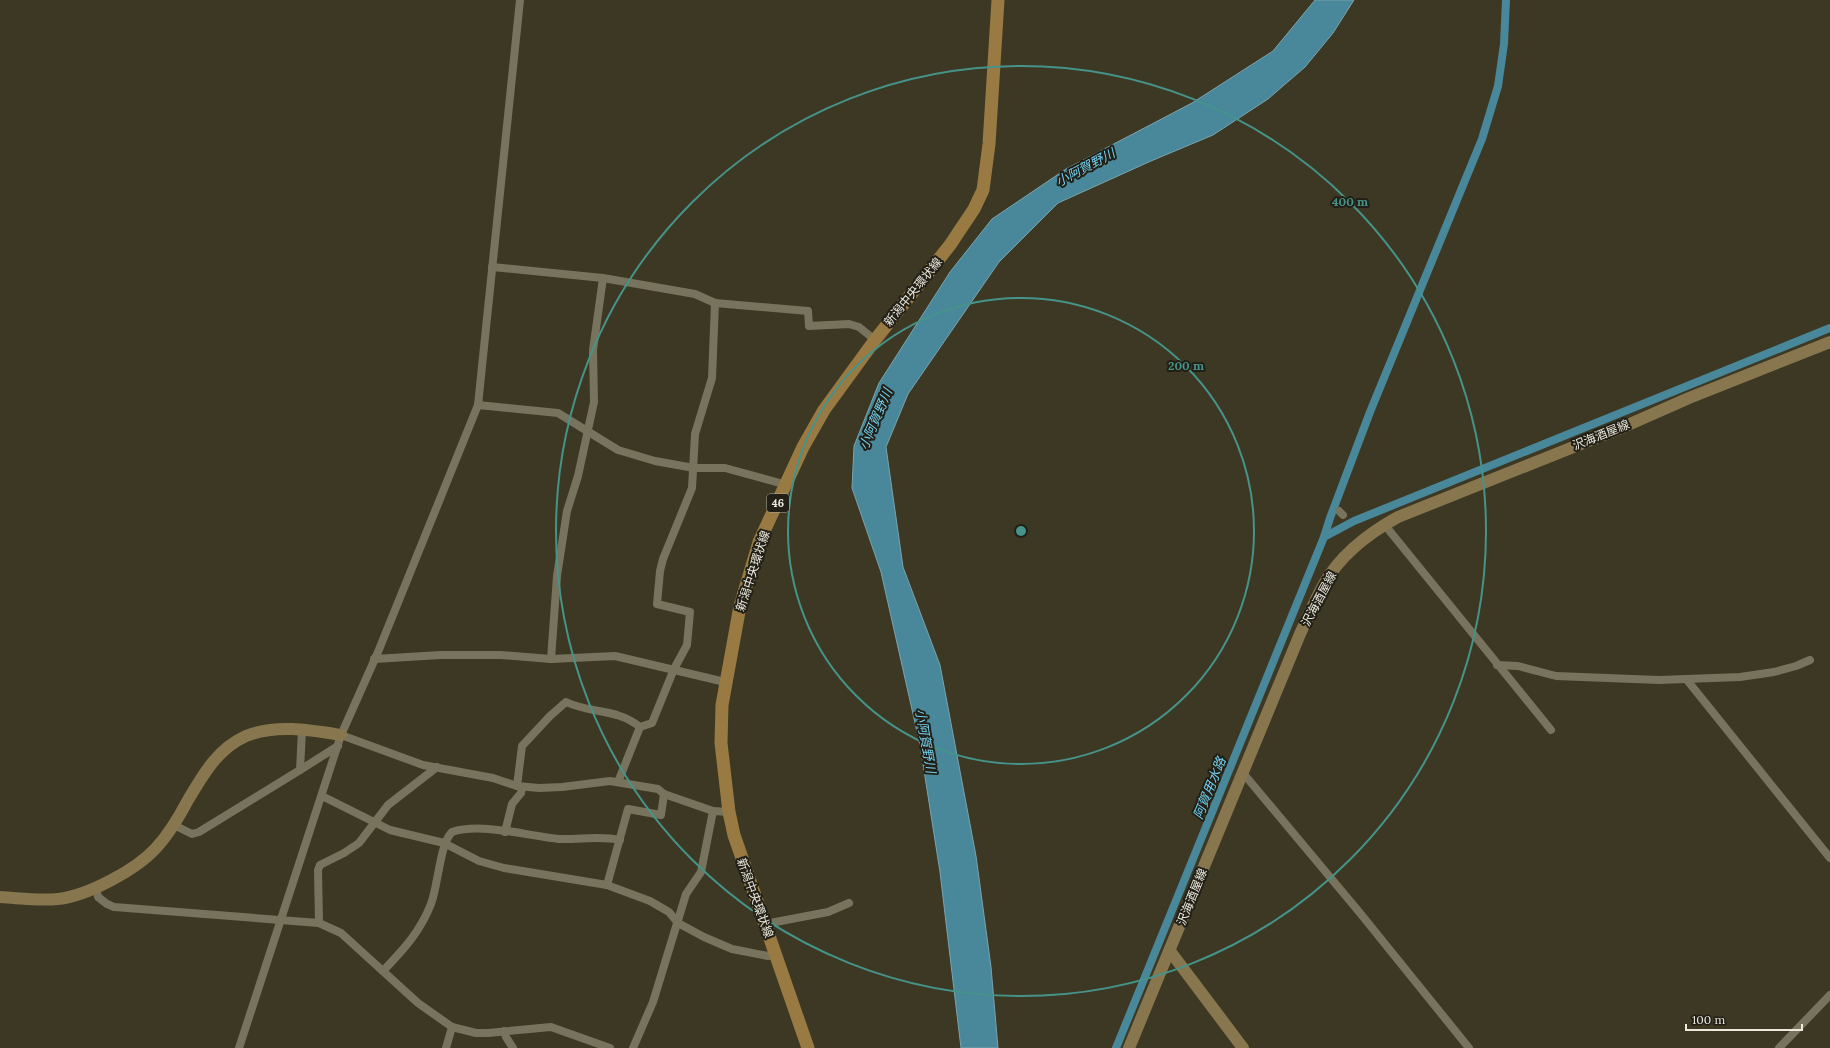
<svg xmlns="http://www.w3.org/2000/svg" width="1830" height="1048" font-family="Lora,'Noto Sans JP',serif">
	<rect width="100%" height="100%" fill="#3c3823"/>
	<polygon fill="#49879b" stroke="#7aa4af" points="1315,0 1354,0 1333,33 1305,67 1268,99 1213,135 1151,161 1058,203 999,262 908,394 886,447 903,567 940,665 976,856 991,967 998,1048 961,1048 940,872 920,745 881,572 852,488 854,446 879,383 950,272 992,219 1066,169 1192,103 1273,51"/>
	<g fill="none" stroke-linecap="round" stroke-linejoin="round">
		<g stroke="#49879b" stroke-width="8">
			<polyline points="1324,537 1354,521 1830,328"/>
			<polyline points="1116,1048 1324,537 1330,518 1370,412 1482,139 1498,86 1504,44 1506,0"/>
		</g>
		<g stroke="#77735c" stroke-width="8">
			<polyline points="492,267 603,278 695,294 715,303 808,311 809,326 849,324 859,327 875,340"/>
			<polyline points="478,405 558,413 618,450 655,461 694,468 725,468 787,485"/>
			<polyline points="1339,511 1343,515"/>
			<polyline points="1384,524 1551,730"/>
			<polyline points="374,659 441,655 501,655 551,659 615,656 725,682"/>
			<polyline points="551,659 557,576 567,511 578,476 594,402 593,350 603,278"/>
			<polyline points="1497,665 1518,666 1556,676 1659,680 1740,677 1774,672 1796,666 1810,660"/>
			<polyline points="1687,680 1830,858"/>
			<polyline points="640,727 652,723 674,669 687,645 690,612 657,604 660,571 663,559 692,488 695,434 712,378 715,303"/>
			<polyline points="341,735 423,765 493,778 517,786 539,788 562,787 610,781 658,789 664,794 713,811 729,812"/>
			<polyline points="300,770 338,746"/>
			<polyline points="1243,773 1360,913 1469,1048"/>
			<polyline points="618,782 640,727"/>
			<path d="M517 786 522 746 550 716 566 702C591 714 617 708 640 727"/>
			<polyline points="664,794 661,815 628,809 607,885 650,901 669,912 678,923 704,937 732,949 768,956 775,955"/>
			<polyline points="322,796 390,830 444,843 479,861 504,868 607,885"/>
			<polyline points="174,825 192,834 199,832 300,770 302,730"/>
			<polyline points="505,832 512,804 521,793 522,787"/>
			<polyline points="96,887 98,897 107,904 114,907 319,923 341,933 418,1003 452,1027 476,1033 488,1033 551,1027 610,1048"/>
			<polyline points="319,923 318,870 320,865 344,853 359,843 388,805 437,767"/>
			<polyline points="765,924 828,912 849,903"/>
			<path d="M383 971C404 949 420 932 431 904 438 886 440 843 452 832 481 822 528 836 559 839 580 840 599 835 620 840"/>
			<polyline points="504,1031 506,1037 513,1048"/>
			<polyline points="239,1048 341,735 378,652 478,405 520,0"/>
			<polyline points="446,1048 452,1027"/>
			<polyline points="633,1048 653,1002 686,894 701,872 713,811"/>
			<polyline points="1779,1048 1830,995"/>
		</g>
		<g stroke="#88764f" stroke-width="12">
			<path d="M0 897C19 898 38 901 58 899 87 896 136 870 156 848 169 834 179 817 188 800 203 775 217 749 246 736 276 724 310 730 341 735"/>
			<polyline points="1170,951 1243,1048"/>
			<path d="M1129 1048 1300 634C1308 617 1315 600 1324 584 1341 554 1369 533 1398 517L1621 428 1689 398 1830 342"/>
		</g>
		<polyline stroke="#997a42" stroke-width="13" points="808,1048 734,835 729,812 721,743 722,705 740,606 759,542 803,447 824,410 875,340 950,245 974,209 983,190 989,144 998,0"/>
	</g>
	<g fill="none" stroke="#46938a" stroke-width="2">
		<circle cx="1021" cy="531" r="233"/>
		<circle cx="1021" cy="531" r="465"/>
	</g>
	<g text-anchor="middle" stroke-width="4" stroke-linejoin="round" paint-order="stroke">
		<rect fill="#211f16" stroke="#afaca1" stroke-width="1" x="767" y="494" width="22" height="18" rx="3"/>
		<g font-size="11" font-weight="bold" fill="#ece9dd">
			<text x="778" y="507">46</text>
		</g>
		<g font-size="12" fill="#ece9dd" stroke="#211f16">
			<text transform="translate(913 292) rotate(-51)" y="4">新潟中央環状線</text>
			<text transform="translate(1601 435) rotate(-22)" y="4">沢海酒屋線</text>
			<text transform="translate(753 571) rotate(-72)" y="4">新潟中央環状線</text>
			<text transform="translate(1319 599) rotate(-62)" y="4">沢海酒屋線</text>
			<text transform="translate(1192 897) rotate(-68)" y="4">沢海酒屋線</text>
			<text transform="translate(755 898) rotate(70)" y="4">新潟中央環状線</text>
		</g>
		<g font-size="13" font-style="italic" fill="#73d2f2" stroke="#211f16">
			<text transform="translate(1085 167) rotate(-28)" y="5">小阿賀野川</text>
			<text transform="translate(875 419) rotate(-67)" y="5">小阿賀野川</text>
			<text transform="translate(926 741) rotate(80)" y="5">小阿賀野川</text>
			<text transform="translate(1209 788) rotate(-68)" y="5">阿賀用水路</text>
		</g>
	</g>
	<circle cx="1021" cy="531" r="6" fill="#46938a" stroke="#211f16" stroke-width="2"/>
	<g font-size="12" text-anchor="middle" font-weight="bold" fill="#46938a" stroke="#211f16" stroke-width="4" stroke-linejoin="round" paint-order="stroke">
		<text x="1350" y="206">400 m</text>
		<text x="1186" y="370">200 m</text>
	</g>
	<path d="M1686 1024v6h116v-6" fill="none" stroke="#ece9dd" stroke-width="2"/>
	<text x="1692" y="1024" font-size="12" fill="#ece9dd" stroke="#211f16" stroke-width="3" paint-order="stroke">100 m</text>
</svg>
